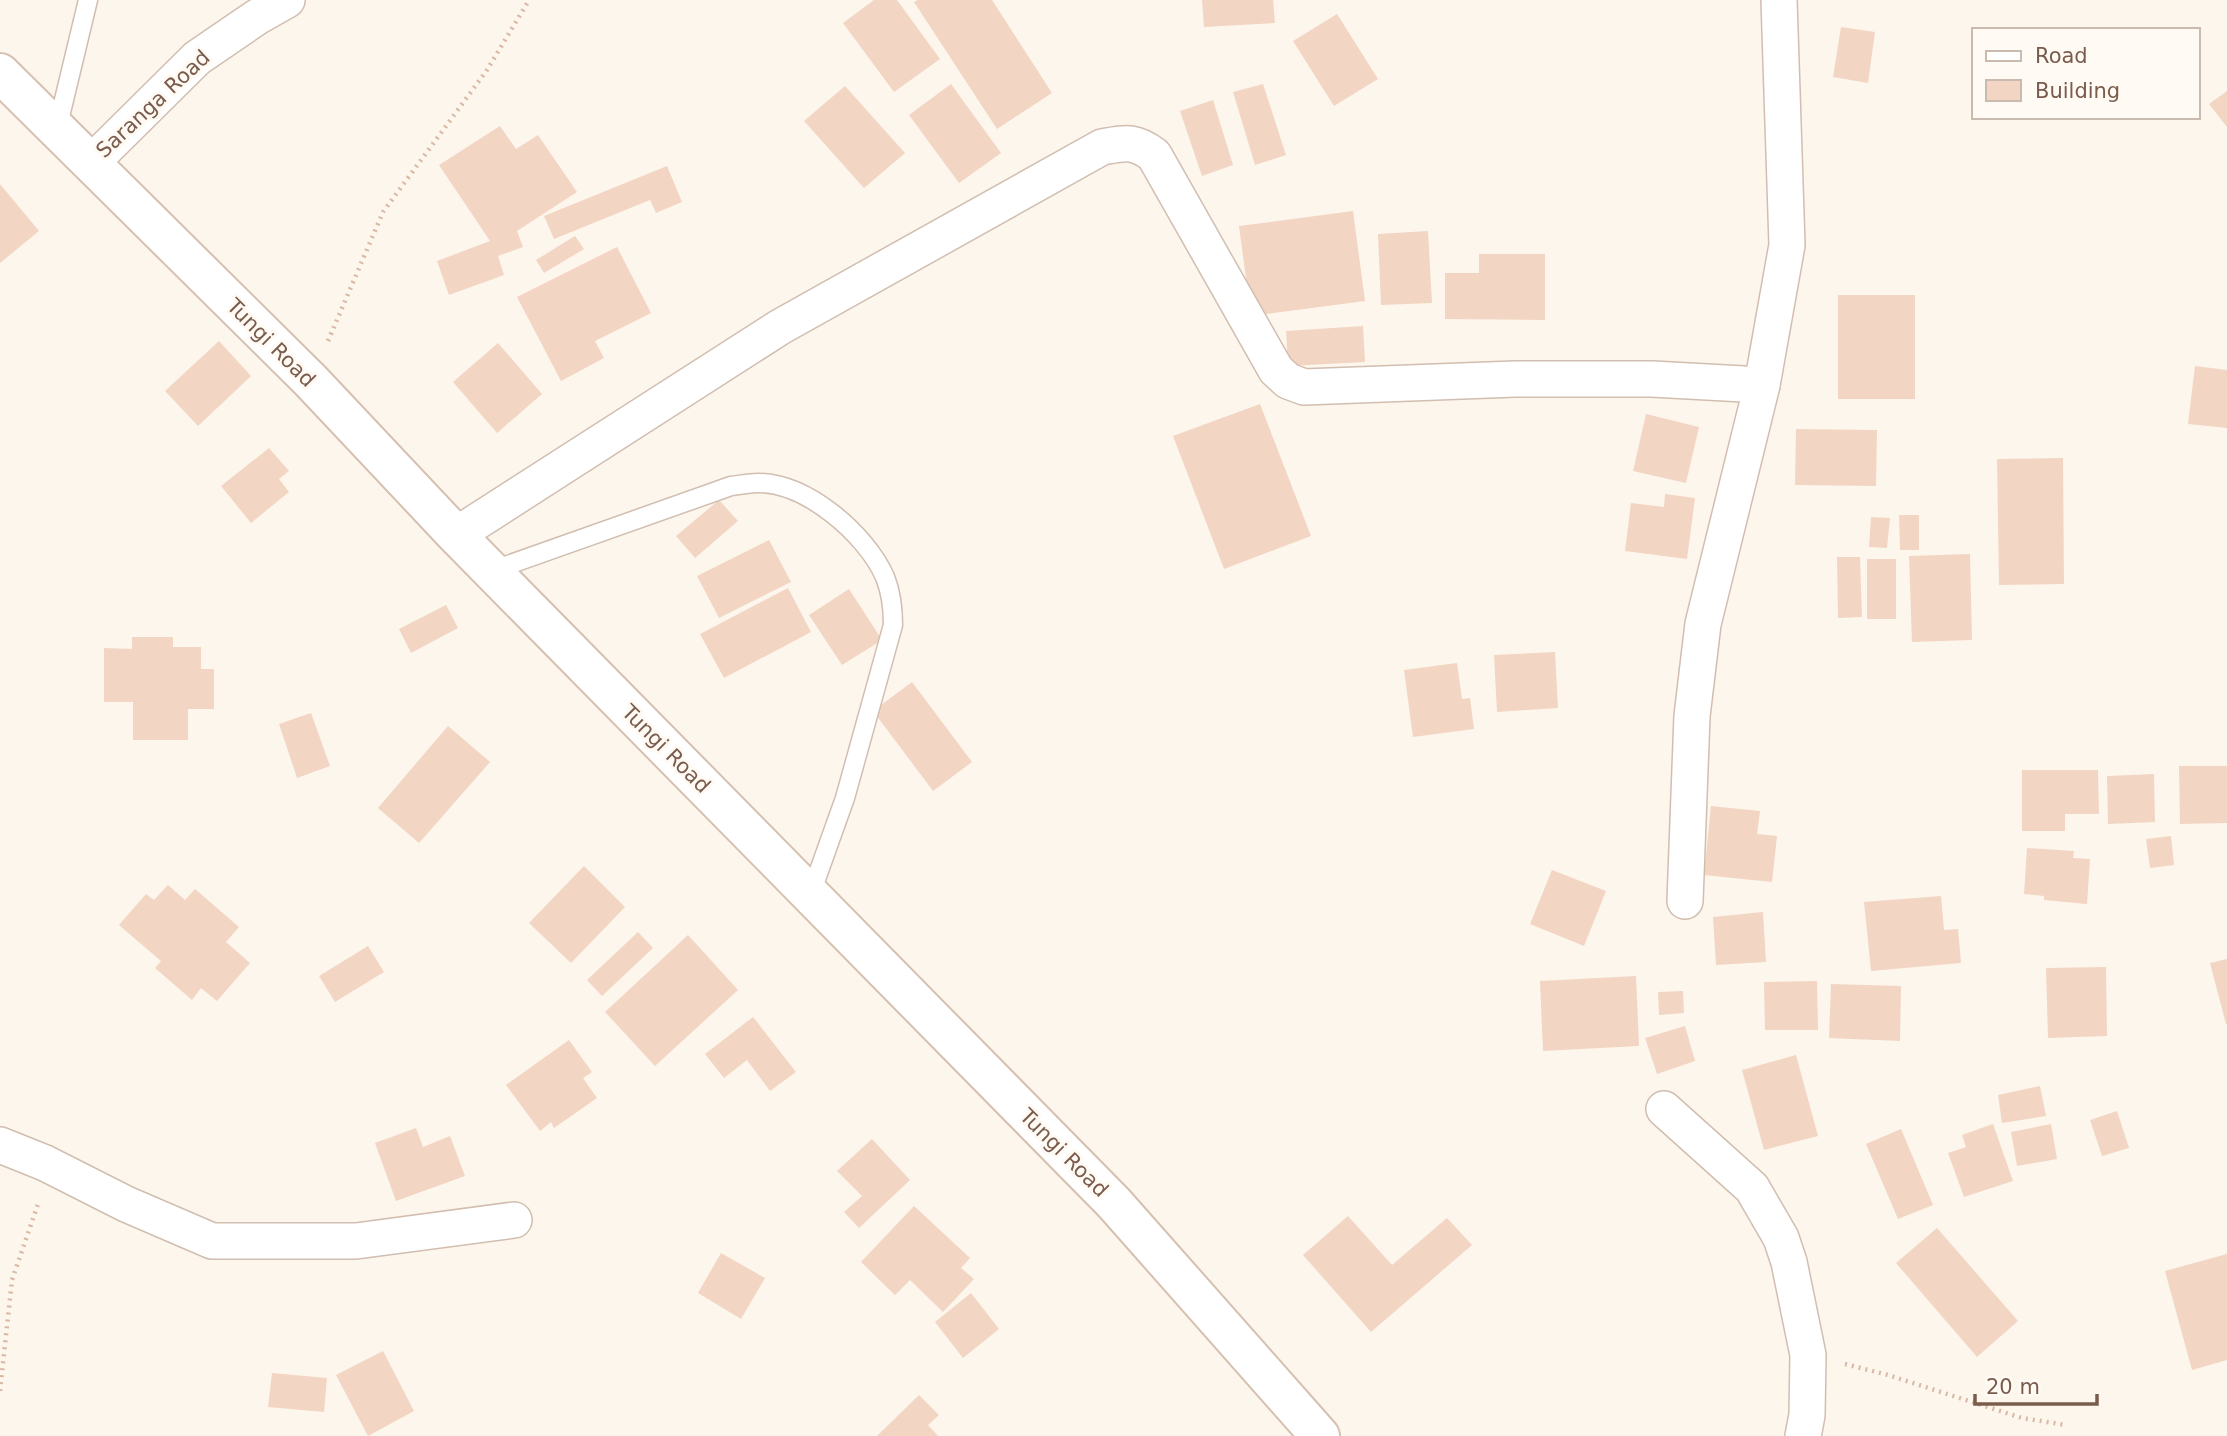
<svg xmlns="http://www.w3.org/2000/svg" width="2227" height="1436" font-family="'DejaVu Sans',sans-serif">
	<rect width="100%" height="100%" fill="#fdf6ec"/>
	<g fill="#f3d5c3">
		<polygon points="874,0 897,0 940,59 894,92 843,23"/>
		<polygon points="918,0 992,0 1052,93 997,129 914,2"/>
		<polygon points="1202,0 1273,0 1275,23 1204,27"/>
		<polygon points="1337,14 1378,79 1334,106 1293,41"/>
		<polygon points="1841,27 1875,32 1868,83 1833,77"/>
		<polygon points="951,84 1001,153 959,183 909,115"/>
		<polygon points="1263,84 1286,155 1255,165 1233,92"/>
		<polygon points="845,86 905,153 864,188 804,121"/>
		<polygon points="2227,91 2227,127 2209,104"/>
		<polygon points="1213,100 1233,165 1202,176 1180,111"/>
		<polygon points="500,126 516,149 538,135 577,192 517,231 523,247 498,256 504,275 449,295 437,261 490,241 439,165"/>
		<polygon points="667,166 682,202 656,213 650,200 554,239 544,216"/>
		<polygon points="0,184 39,231 0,263"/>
		<polygon points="1353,211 1365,301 1251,316 1239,226"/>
		<polygon points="1428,231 1432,303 1381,305 1378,234"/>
		<polygon points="575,236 584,249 544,273 536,260"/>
		<polygon points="617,247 651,313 595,341 604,358 561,381 517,297"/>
		<polygon points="1479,254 1545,254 1545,320 1445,319 1445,273 1479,273"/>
		<rect x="1838" y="295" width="77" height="104"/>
		<polygon points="1363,326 1365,362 1288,366 1286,331"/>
		<polygon points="219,341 251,376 198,426 165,391"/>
		<polygon points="498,343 542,394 497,433 453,382"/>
		<polygon points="2195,366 2227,370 2227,428 2188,424"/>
		<polygon points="1260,404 1311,536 1224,569 1173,436"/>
		<polygon points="1646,414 1699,427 1686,483 1633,471"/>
		<polygon points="1796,429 1877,430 1876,486 1795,485"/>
		<polygon points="269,448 289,471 279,479 289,492 251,523 221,486"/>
		<polygon points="2063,458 2064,584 1999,585 1997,459"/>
		<polygon points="1665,494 1695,498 1687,559 1625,551 1631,503 1664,507"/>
		<polygon points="719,500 738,521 695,558 676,536"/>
		<polygon points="1899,515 1919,515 1919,550 1900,550"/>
		<polygon points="1871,517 1890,518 1887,548 1869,547"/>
		<polygon points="769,540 791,582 719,618 697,576"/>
		<polygon points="1970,554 1972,640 1912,642 1909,556"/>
		<polygon points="1837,557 1860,557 1862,617 1838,618"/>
		<rect x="1867" y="559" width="29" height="60"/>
		<polygon points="788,588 811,632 724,678 700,634"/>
		<polygon points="849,589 882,640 842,665 809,615"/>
		<polygon points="446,605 458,628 411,653 399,629"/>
		<polygon points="132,637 173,637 173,647 201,647 201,669 214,669 214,709 188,709 188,740 133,740 133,702 104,702 104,648 132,649"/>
		<polygon points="1555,652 1558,708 1497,712 1494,655"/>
		<polygon points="1457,663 1462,699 1470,698 1474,729 1413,737 1404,670"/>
		<polygon points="912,682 972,762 933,791 873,711"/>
		<polygon points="311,713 330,766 297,778 279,724"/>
		<polygon points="448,726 490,762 419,843 378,808"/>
		<polygon points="2179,766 2227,766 2227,823 2180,824"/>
		<polygon points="2022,770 2098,770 2099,814 2065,814 2065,831 2022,831"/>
		<polygon points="2154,774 2155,822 2108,824 2107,776"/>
		<polygon points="1711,806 1760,811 1757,834 1777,836 1772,882 1704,875"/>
		<polygon points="2171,836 2174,865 2150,868 2146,839"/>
		<polygon points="2027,848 2074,851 2073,858 2090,859 2087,904 2044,900 2044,896 2024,894"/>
		<polygon points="584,866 625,907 571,963 529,923"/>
		<polygon points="1552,870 1606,891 1584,946 1530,924"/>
		<polygon points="168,885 185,900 195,889 239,927 226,942 250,963 217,1001 201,988 192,1000 155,968 161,961 119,925 146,894 154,900"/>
		<polygon points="1941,896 1944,930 1958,929 1961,963 1871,971 1864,902"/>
		<polygon points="1763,912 1766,962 1716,965 1713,917"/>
		<polygon points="638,932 653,948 602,996 587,980"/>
		<polygon points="688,935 738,990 655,1066 605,1012"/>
		<polygon points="368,946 384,972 335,1002 319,976"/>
		<polygon points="2227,959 2227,1024 2226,1024 2210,963"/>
		<polygon points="2106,967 2107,1036 2048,1038 2046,968"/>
		<polygon points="1636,976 1639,1046 1543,1051 1540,981"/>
		<polygon points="1817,981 1818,1030 1765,1030 1764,982"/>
		<polygon points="1831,984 1901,986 1900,1041 1829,1038"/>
		<polygon points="1683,991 1684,1013 1659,1015 1658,992"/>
		<polygon points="753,1017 796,1072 770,1091 747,1060 724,1078 705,1054"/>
		<polygon points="1685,1026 1695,1061 1657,1074 1645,1038"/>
		<polygon points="569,1040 592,1072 583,1078 597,1098 554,1128 551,1122 540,1131 506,1085"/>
		<polygon points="1796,1055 1818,1136 1764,1150 1742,1070"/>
		<polygon points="2040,1086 2046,1116 2002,1123 1998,1095"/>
		<polygon points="2117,1111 2129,1148 2102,1156 2090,1120"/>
		<polygon points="1993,1124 2013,1181 1964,1197 1948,1153 1966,1147 1962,1135"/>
		<polygon points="2051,1124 2057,1159 2017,1166 2011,1132"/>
		<polygon points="416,1128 423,1147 450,1136 465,1176 396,1201 375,1143"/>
		<polygon points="1901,1129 1933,1205 1898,1219 1866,1144"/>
		<polygon points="872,1139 910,1180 859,1228 844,1212 862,1196 837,1171"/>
		<polygon points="914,1206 970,1258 961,1268 974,1279 943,1312 910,1280 895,1295 861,1262"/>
		<polygon points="1348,1216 1392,1265 1447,1218 1472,1245 1371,1332 1303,1255"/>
		<polygon points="1937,1228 2018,1321 1977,1357 1896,1263"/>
		<polygon points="721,1253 765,1278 741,1319 698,1293"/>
		<polygon points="2227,1254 2227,1360 2192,1370 2165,1271"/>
		<polygon points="971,1293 999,1329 963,1358 935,1322"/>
		<polygon points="383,1351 414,1411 368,1436 336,1375"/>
		<polygon points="272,1373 327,1378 324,1412 268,1407"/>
		<polygon points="919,1395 939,1415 928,1425 938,1436 877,1436"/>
	</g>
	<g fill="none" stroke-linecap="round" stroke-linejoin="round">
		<defs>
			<g id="lane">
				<polyline points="57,129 88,0"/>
				<path d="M491 571 731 486C740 485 749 483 758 483 807 483 866 534 885 577 891 592 893 609 893 625L845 798 810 896"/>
			</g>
			<g id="street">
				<polyline points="91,163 197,58 257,17 287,0"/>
				<path d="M456 535 780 327 1102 147C1126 143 1134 140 1154 155L1276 370 1288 381 1304 387 1515 379H1652L1762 385"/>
				<polyline points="1685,901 1692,716 1703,624 1762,385 1787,245 1779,0"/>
				<polyline points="1664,1109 1752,1188 1781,1238 1789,1262 1808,1355 1807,1415 1803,1436"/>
				<polyline points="0,1145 45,1163 126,1204 212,1241 356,1241 514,1220"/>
			</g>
			<polyline id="secondary" points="0,73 311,381 456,535 1114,1203 1320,1436"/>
		</defs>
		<use href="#lane" stroke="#d1beb0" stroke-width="21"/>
		<use href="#street" stroke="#d1beb0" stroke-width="38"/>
		<use href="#secondary" stroke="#d6c0b0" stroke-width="42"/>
		<g stroke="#d9b8a5" stroke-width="4.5" stroke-dasharray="2 5" stroke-linecap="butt">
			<polyline points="328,341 383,212 487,70 529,0"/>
			<polyline points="1845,1364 1888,1375 2022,1418 2066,1425"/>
			<polyline points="0,1391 12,1280 39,1201"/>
		</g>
		<use href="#lane" stroke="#fff" stroke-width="18"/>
		<use href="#street" stroke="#fff" stroke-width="35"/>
		<use href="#secondary" stroke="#fff" stroke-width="38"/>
	</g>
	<g text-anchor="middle" stroke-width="6" stroke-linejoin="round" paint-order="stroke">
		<g font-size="21" fill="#7a5c4d" stroke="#fffaf3">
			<text transform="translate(153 104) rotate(-43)" y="7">Saranga Road</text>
			<text transform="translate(271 343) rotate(45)" y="7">Tungi Road</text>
			<text transform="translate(666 749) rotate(45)" y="7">Tungi Road</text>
			<text transform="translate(1064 1153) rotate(45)" y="7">Tungi Road</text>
		</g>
	</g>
	<rect x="1972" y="28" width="228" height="91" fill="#fffaf3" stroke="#cabbb1" stroke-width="2"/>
	<rect x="1986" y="51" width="35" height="10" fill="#ffffff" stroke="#cabbb1" stroke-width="2"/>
	<text x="2035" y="63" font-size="21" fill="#7a5c4d">Road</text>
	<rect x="1986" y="80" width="35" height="21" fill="#f3d5c3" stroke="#cabbb1" stroke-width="2"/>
	<text x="2035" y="98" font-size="21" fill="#7a5c4d">Building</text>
	<path d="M1975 1394v10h122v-10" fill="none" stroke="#7a5c4d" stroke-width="3.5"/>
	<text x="1986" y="1394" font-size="21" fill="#7a5c4d" stroke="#fffaf3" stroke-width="5" paint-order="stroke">20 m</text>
</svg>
